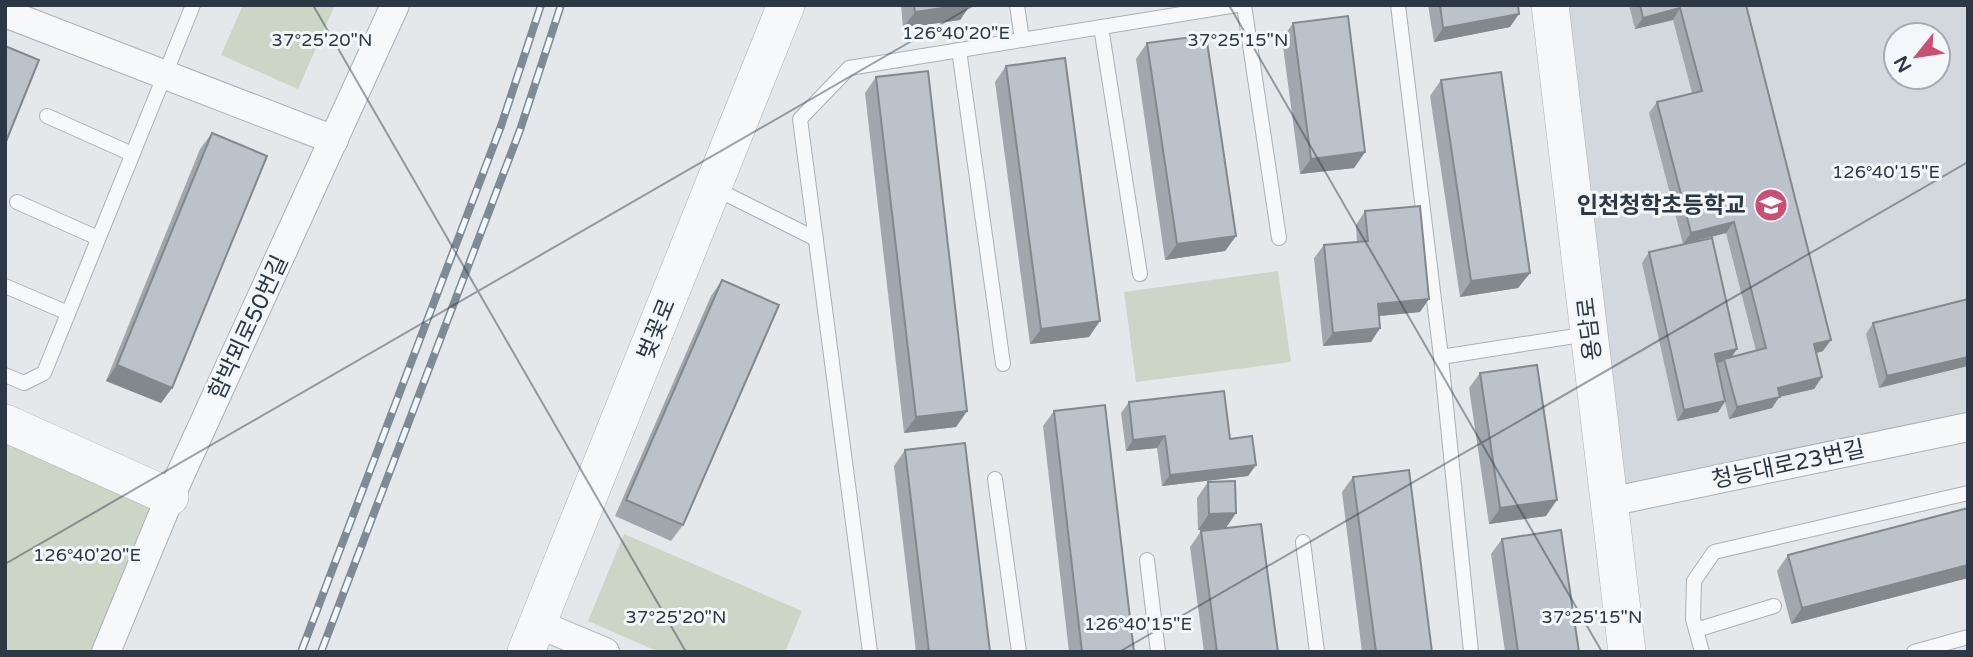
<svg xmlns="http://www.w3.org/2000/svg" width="1973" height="657" font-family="'Varela Round','Noto Sans KR',sans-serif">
	<rect width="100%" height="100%" fill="#e4e8eb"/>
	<path fill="#d2d8dd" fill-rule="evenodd" d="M1550 5H1968V426L1609 502ZM1896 35H1938V77H1896Z"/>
	<g fill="#ccd5c6">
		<polygon points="243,5 335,5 298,89 221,55"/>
		<polygon points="1278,271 1291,362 1136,382 1124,292"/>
		<polygon points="5,423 170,497 106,652 5,652"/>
		<polygon points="624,534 802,611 785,652 659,652 588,621"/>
	</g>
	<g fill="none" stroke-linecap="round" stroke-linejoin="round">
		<defs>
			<g id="service">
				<polyline points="1017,5 1022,40"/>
				<polyline points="1244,5 1279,238"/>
				<polyline points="1398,5 1441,357 1471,652"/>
				<polyline points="1101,27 1140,274"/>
				<polyline points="959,50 1003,364"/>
				<polyline points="47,116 132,154"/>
				<polyline points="714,188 816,239"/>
				<polyline points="17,202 98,238"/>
				<polyline points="5,286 68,313"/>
				<polyline points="1441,357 1588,334"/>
				<polyline points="5,375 24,383 44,373 193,5"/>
				<polyline points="995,479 1019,652"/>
				<polyline points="1303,542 1317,652"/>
				<polyline points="1147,560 1158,652"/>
				<polyline points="1696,630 1774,606"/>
				<polyline points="870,652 800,119 849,68 1237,5"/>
				<polyline points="1702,652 1693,619 1694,581 1714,552 1968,493"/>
				<polyline points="1914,652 1968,637"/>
			</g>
			<g id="minor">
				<polyline points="5,13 334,140"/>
				<polyline points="1609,502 1968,427"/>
				<polyline points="538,624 605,652"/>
				<polyline points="106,652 170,497 395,5"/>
			</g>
			<g id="tertiary">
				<polyline points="1550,5 1627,652"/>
				<polyline points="5,423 170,497"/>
				<polyline points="526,652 786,5"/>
			</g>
		</defs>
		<use href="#service" stroke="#a9b0b6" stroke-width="16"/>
		<use href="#minor" stroke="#a9b0b6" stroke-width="30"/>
		<use href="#tertiary" stroke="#a9b0b6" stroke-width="38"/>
		<use href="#service" stroke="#f7f8fa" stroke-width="14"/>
		<use href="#minor" stroke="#f7f8fa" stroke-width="28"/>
		<use href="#tertiary" stroke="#f7f8fa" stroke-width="37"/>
		<defs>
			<g id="rail">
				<polyline points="301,652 501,126 541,5"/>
				<polyline points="321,652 520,130 561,5"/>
			</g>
		</defs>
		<use href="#rail" stroke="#7e8a95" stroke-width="8"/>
		<use href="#rail" stroke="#f4f7f9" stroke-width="5" stroke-dasharray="16" stroke-linecap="butt"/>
	</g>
	<g fill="#a1a7ad">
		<polygon points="901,5 970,5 960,20 903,28"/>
		<polygon points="1428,5 1518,5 1510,27 1434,42"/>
		<polygon points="1629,5 1746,5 1823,351 1816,353 1822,377 1814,389 1779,397 1772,408 1729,419 1725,402 1718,412 1677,421 1642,263 1649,252 1731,357 1756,351 1726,233 1683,244 1649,113 1657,102 1692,93 1673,20 1635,29"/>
		<polygon points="1293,23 1365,152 1354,168 1300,174 1282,39"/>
		<polygon points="1147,43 1236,236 1225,251 1165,260 1136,59"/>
		<polygon points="1006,66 1089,337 1030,344 995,82"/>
		<polygon points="876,77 967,411 956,427 904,433 865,93"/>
		<polygon points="1441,80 1530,273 1518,288 1460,297 1430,96"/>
		<polygon points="212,133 172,388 161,403 106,381 200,149"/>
		<polygon points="1365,211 1420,312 1379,316 1380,328 1371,342 1323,346 1314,258 1324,245 1357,242 1356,225"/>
		<polygon points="722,280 683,525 671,541 615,516 711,296"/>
		<polygon points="1968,299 1879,388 1866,334 1873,323"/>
		<polygon points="1480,373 1546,516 1489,524 1469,388"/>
		<polygon points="1129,402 1230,439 1256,465 1248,476 1162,486 1157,448 1126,451 1121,413"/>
		<polygon points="1054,411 1134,652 1069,652 1043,426"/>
		<polygon points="905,450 990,652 916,652 894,466"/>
		<polygon points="1353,477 1432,652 1362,652 1342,492"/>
		<polygon points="1208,482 1236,513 1226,528 1278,652 1204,652 1190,547 1201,531 1217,529 1198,530 1197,498"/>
		<polygon points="1968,508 1968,578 1791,624 1777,571 1788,555"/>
		<polygon points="1502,539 1579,652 1505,652 1491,554"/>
	</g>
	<g fill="#83888d">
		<polygon points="964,5 970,5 960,20 903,28 915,12"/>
		<polygon points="1680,8 1673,20 1635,29 1643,18"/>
		<polygon points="1519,14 1510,27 1434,42 1443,28"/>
		<polygon points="1365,152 1354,168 1300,174 1311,159"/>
		<polygon points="1734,222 1726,233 1683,244 1691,233"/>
		<polygon points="1236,236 1225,251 1165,260 1177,244"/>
		<polygon points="1530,273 1518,288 1460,297 1471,281"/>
		<polygon points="1429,299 1420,312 1369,317 1378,304"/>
		<polygon points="1100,321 1089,337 1030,344 1041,329"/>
		<polygon points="1380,328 1371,342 1323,346 1333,333"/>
		<polygon points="1831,340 1823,351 1806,356 1814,344"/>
		<polygon points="1737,349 1729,361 1724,359 1722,362 1707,365 1715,354"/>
		<polygon points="1968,357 1968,366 1879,388 1887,376"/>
		<polygon points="117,365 172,388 161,403 106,381"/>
		<polygon points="1822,377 1814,389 1779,397 1772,408 1729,419 1737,407 1778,388"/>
		<polygon points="1725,401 1718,412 1677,421 1684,410"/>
		<polygon points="967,411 956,427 904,433 916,417"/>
		<polygon points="1165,436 1157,448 1126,451 1133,440"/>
		<polygon points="1256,465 1248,476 1162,486 1170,475"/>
		<polygon points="1557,500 1546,516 1489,524 1500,508"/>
		<polygon points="1236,513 1225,529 1198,530 1209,514"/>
		<polygon points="1968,565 1968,578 1791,624 1802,608"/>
	</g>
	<g fill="#bbc2c9" stroke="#83888d" stroke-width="2">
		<polygon points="914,5 964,5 915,12"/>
		<polygon points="1440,5 1518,5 1519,14 1443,28"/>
		<polygon points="1640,5 1746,5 1831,340 1814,344 1822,377 1778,388 1780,397 1737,407 1724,359 1766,348 1734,222 1691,233 1657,102 1702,91 1680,8 1643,18"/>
		<polygon points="1348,16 1365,152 1311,159 1293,23"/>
		<polygon points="1206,35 1236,236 1177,244 1147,43"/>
		<polygon points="5,46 39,60 5,144"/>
		<polygon points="1065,58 1100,321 1041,329 1006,66"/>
		<polygon points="928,71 967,411 916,417 876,77"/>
		<polygon points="1501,72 1530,273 1471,281 1441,80"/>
		<polygon points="212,133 267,156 172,388 117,365"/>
		<polygon points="1420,206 1429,299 1378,304 1380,328 1333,333 1324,245 1368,241 1365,211"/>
		<polygon points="1712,238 1737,349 1715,354 1725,401 1684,410 1649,252"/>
		<polygon points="722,280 779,305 683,525 626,500"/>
		<polygon points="1968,299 1968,357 1887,376 1873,323"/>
		<polygon points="1537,365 1557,500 1500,508 1480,373"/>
		<polygon points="1224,391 1230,439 1252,436 1256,465 1170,475 1165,436 1133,440 1129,402"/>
		<polygon points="1105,405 1134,652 1082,652 1054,411"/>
		<polygon points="965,443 990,652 929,652 905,450"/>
		<polygon points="1409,470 1432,652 1376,652 1353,477"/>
		<polygon points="1235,481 1236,513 1209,514 1208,482"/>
		<polygon points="1968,508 1968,565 1802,608 1788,555"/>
		<polygon points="1261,524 1278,652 1217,652 1201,531"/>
		<polygon points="1561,530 1579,652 1518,652 1502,539"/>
	</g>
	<path fill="none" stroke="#2c3844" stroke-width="2" stroke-opacity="0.45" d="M313 5 686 652M1229 5 1602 652M5 564 974 5M1119 652 1968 162"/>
	<defs>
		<symbol id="school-disc" viewBox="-11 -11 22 22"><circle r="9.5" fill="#ca4f75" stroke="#f4f7f9"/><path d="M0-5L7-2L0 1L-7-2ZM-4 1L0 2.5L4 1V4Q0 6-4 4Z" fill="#fff"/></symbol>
	</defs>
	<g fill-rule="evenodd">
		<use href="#school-disc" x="1752" y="186" width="38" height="38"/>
	</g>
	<g text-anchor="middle" stroke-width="6" stroke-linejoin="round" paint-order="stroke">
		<g font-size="23" font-weight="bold" fill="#2c3844" stroke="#f4f7f9" text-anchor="end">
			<text x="1746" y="213">인천청학초등학교</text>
		</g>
		<g font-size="23" fill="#2c3844" stroke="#f4f7f9">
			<text transform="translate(248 327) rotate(-65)" y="8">함박뫼로50번길</text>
			<text transform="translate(656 329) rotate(-68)" y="8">벚꽃로</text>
			<text transform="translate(1589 329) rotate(-97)" y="8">용담로</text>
			<text transform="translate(1788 464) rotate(-12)" y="8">청능대로23번길</text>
		</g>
	</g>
	<g font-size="18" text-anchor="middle" fill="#2c3844" stroke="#f4f7f9" stroke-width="6" stroke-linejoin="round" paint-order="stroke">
		<text x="956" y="39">126°40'20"E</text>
		<text x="322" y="46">37°25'20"N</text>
		<text x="1238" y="46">37°25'15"N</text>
		<text x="1886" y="178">126°40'15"E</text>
		<text x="87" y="561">126°40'20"E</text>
		<text x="676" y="623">37°25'20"N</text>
		<text x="1592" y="623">37°25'15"N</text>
		<text x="1138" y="630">126°40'15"E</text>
	</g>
	<rect width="1973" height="657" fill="none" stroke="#2c3844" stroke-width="14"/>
	<g transform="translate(1917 56) rotate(240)"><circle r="33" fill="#f4f7f9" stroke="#a4abb1" stroke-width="2"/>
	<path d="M0-5L12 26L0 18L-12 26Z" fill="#ca4f75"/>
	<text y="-10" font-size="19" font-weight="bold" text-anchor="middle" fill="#2c3844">N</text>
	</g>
</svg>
